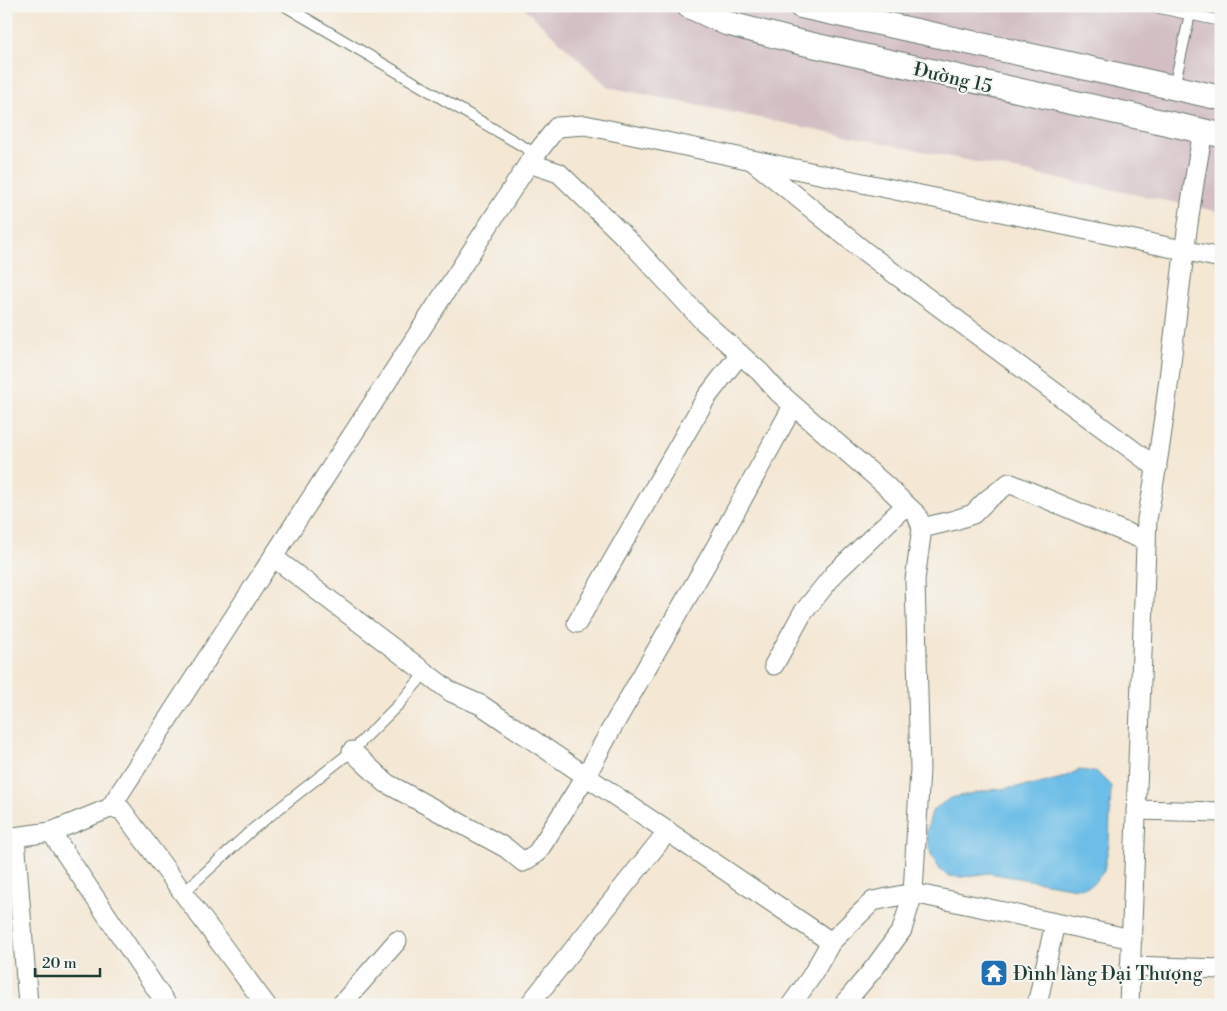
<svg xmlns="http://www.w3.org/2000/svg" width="1227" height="1011" font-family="'Libre Bodoni',serif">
	<rect width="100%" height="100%" fill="#f6f6f2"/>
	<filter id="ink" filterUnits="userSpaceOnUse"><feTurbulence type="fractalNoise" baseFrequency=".02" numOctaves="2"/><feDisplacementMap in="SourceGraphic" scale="10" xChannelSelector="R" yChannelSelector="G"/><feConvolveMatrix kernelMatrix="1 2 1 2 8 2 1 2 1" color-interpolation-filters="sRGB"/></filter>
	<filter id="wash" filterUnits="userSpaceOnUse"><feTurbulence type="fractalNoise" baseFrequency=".0096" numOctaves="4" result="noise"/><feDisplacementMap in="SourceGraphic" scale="20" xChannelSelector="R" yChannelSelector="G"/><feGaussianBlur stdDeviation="1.12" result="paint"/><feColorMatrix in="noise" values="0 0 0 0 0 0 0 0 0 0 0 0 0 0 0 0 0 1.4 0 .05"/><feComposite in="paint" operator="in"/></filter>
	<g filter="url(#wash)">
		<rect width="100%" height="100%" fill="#f4e7d4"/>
		<polygon fill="#d2bec3" points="522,6 1221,6 1221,212 608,87"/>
		<polygon fill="#6cbde7" stroke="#467d8e" points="1079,770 1097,772 1111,786 1109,844 1104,870 1093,884 1086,887 1076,888 989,873 962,877 949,876 941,871 932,857 926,834 932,811 950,798 990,790 1035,785 1062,778"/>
	</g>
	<g filter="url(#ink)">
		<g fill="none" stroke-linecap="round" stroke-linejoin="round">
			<defs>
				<g id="service">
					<polyline points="285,6 536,154"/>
					<polyline points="1150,6 1221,21"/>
					<polyline points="1174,87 1190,14"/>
					<polyline points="183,893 253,829 352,751 401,702 425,673"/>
				</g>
				<g id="minor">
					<polyline points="754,162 864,251 1157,468"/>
					<polyline points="529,163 559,173 634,246 703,321 760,372 778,392 884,484 917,515 922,528 915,580 920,769 913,893 902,930 875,967 843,1005"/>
					<polyline points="922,528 955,520 973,514 987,500 1009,483 1146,541"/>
					<polyline points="273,557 451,692 481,705 831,942"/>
					<polyline points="577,623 706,398 740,354"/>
					<polyline points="774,665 802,614 834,574 906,505"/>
					<polyline points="352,751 386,783 506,848 523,862 537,853 586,776 609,733 717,545 793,406"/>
					<polyline points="110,808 121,809 266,1005"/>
					<polyline points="1136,810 1221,812"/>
					<polyline points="51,832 167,1005"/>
					<polyline points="15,837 28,1005"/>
					<polyline points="6,838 51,832 110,808 529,163 557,127 585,125 1221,258"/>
					<polyline points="1130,966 1221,969"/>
					<polyline points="341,1005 397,941"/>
					<polyline points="529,1005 668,831"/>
					<polyline points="791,1005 811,977 831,942 873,901 913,893 1132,939"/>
					<polyline points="1037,1005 1055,923"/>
					<path d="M1129 1005 1147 519C1173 391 1178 260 1203 132"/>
				</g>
				<g id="tertiary">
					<polyline points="689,6 726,23 799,42 1221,135"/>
					<polyline points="801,6 1069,64 1221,98"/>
				</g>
			</defs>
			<use href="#service" stroke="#6a786c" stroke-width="12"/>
			<use href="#minor" stroke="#6a786c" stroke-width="21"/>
			<use href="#tertiary" stroke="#6a786c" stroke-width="26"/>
			<use href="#service" stroke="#fff" stroke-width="10"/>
			<use href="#minor" stroke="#fff" stroke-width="19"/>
			<use href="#tertiary" stroke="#fff" stroke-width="24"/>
		</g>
	</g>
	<defs>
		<symbol id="temple-square" viewBox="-11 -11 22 22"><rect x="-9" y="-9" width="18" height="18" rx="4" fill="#1f6fb2" stroke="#f6f6f2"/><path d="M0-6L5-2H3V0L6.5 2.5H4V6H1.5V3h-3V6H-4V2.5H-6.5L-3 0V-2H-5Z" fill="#fff"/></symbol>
	</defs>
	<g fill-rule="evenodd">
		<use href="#temple-square" x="978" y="957" width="32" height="32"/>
	</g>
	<g text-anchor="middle" stroke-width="4" stroke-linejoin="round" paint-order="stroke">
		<g font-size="19" fill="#1f3d34" stroke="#f6f6f2">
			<text transform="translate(953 77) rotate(13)" y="7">Đường 15</text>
		</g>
		<g font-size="19" fill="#1f3d34" stroke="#f6f6f2" text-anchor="start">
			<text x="1013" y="980">Đình làng Đại Thượng</text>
		</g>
	</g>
	<rect width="1227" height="1011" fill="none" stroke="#f6f6f2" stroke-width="25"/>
	<path d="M35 968v8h65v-8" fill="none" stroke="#1f3d34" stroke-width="2.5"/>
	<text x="42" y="968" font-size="15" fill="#1f3d34" stroke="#f6f6f2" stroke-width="4" paint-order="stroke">20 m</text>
</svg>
